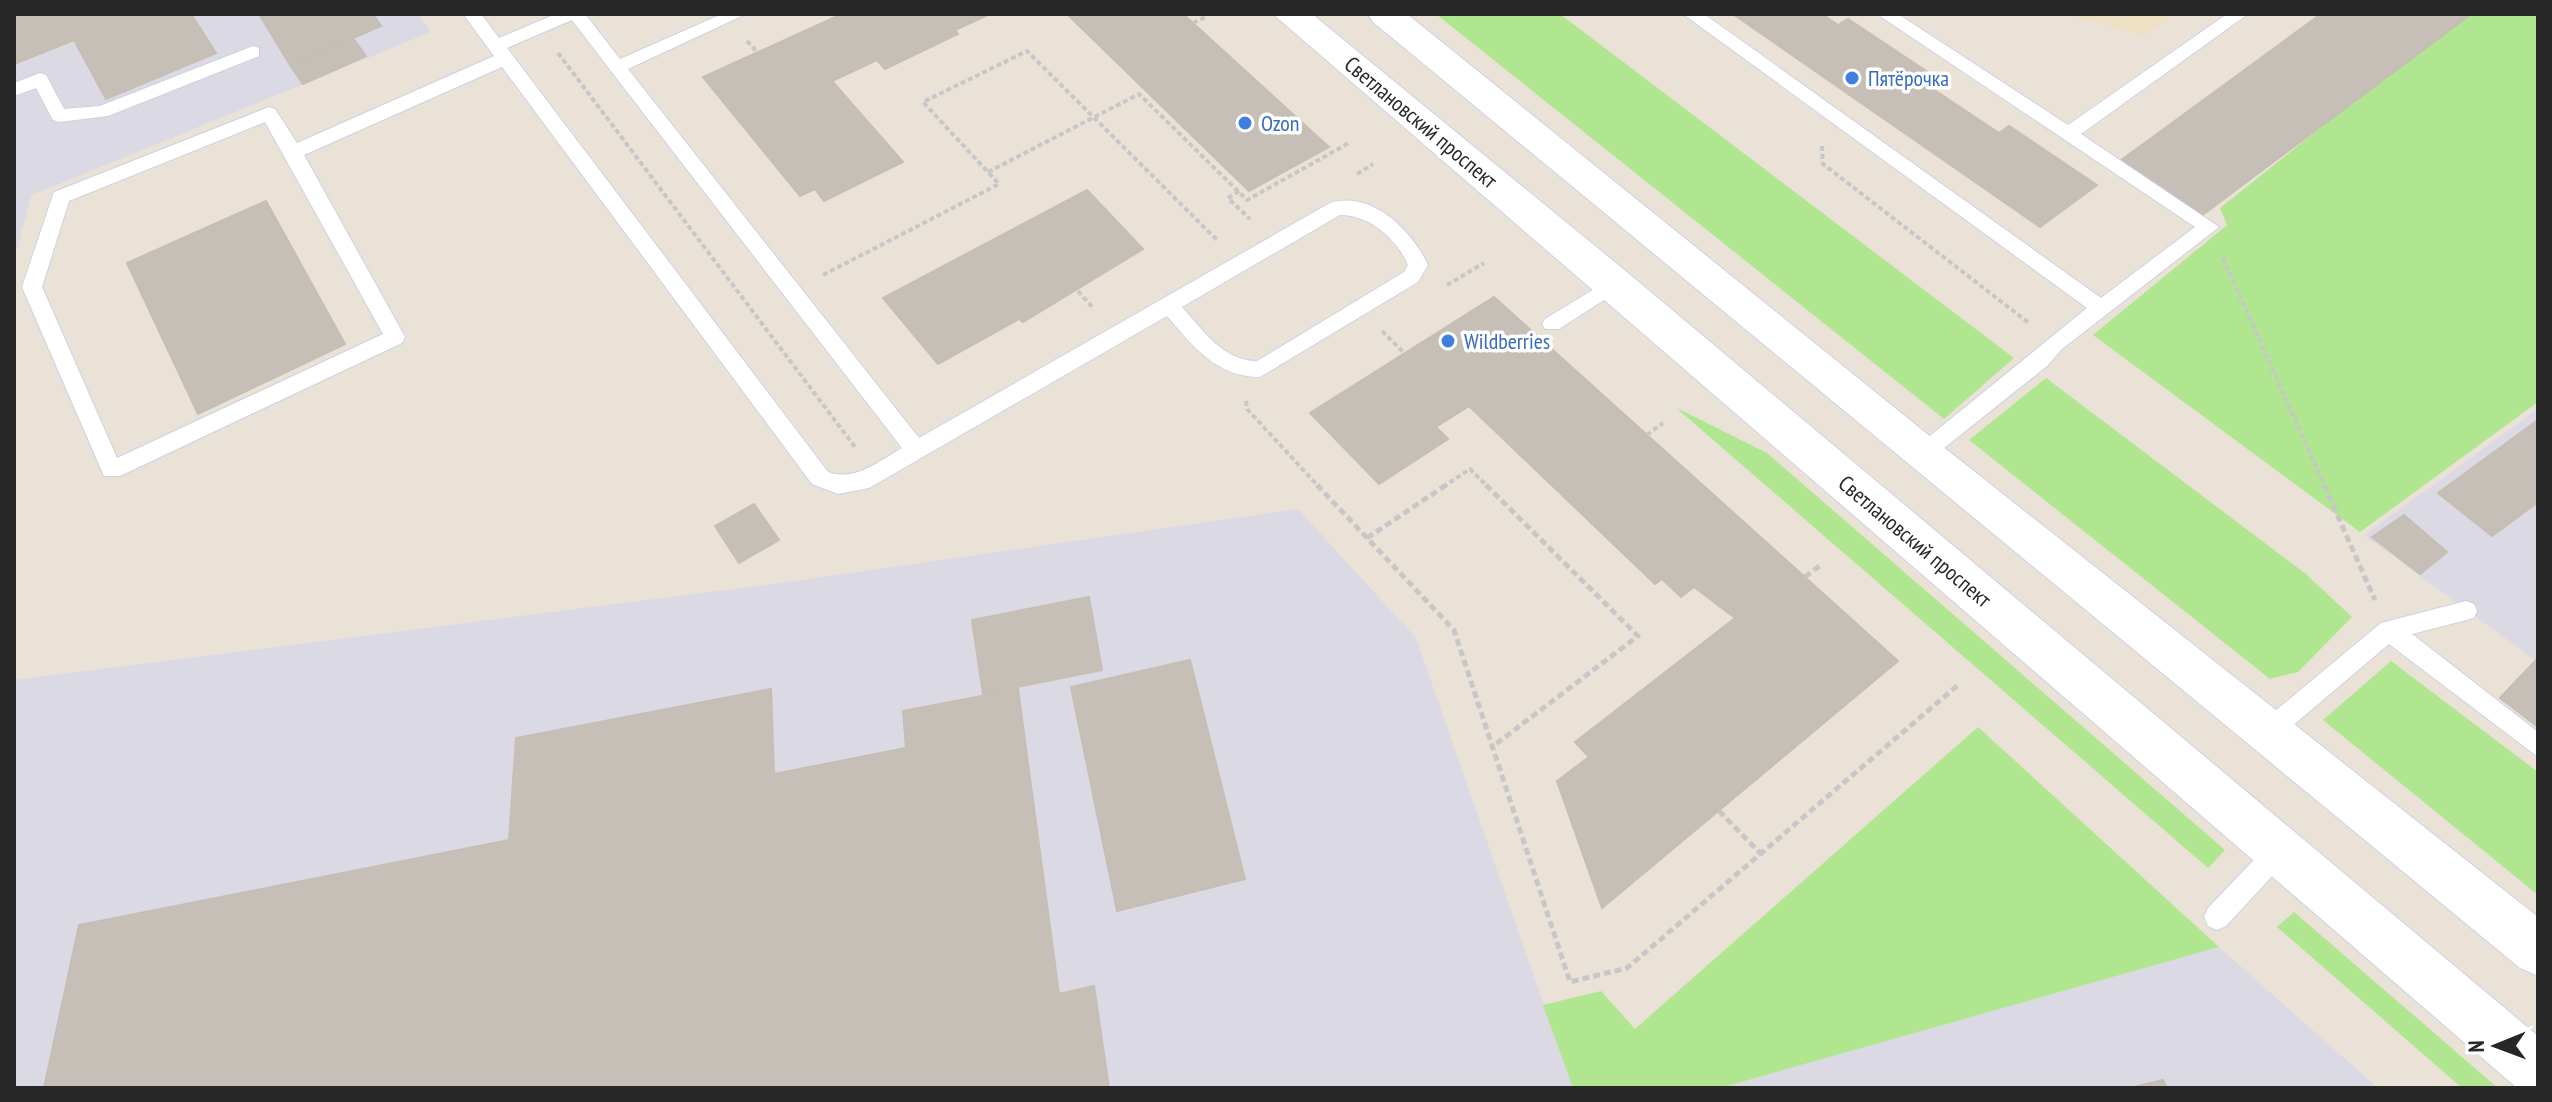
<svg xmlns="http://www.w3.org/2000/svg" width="2552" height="1102" font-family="'PT Sans Narrow',sans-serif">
	<rect width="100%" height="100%" fill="#ebe2d7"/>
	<g fill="#dbd9e3">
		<polygon points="14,14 418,14 431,32 32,195 14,259"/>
		<polygon points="2538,409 2538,727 2500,698 2535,660 2364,535"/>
		<polygon points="1298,509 1416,638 1573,1088 14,1088 14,680 773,584"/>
		<polygon points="2219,947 2378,1088 1720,1088"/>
	</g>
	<polygon fill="#eee0c5" points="2063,14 2175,14 2146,36"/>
	<g fill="#b0e690">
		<polygon points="1436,14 1560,14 2014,358 1944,419"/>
		<polygon points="2463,14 2538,14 2538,402 2360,532 2093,335 2227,225 2220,208"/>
		<polygon points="2046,378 2306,574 2352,617 2298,672 2270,679 1969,440"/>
		<polygon points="1675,407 1767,453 2225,850 2208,868"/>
		<polygon points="2391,661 2538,772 2538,895 2323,720"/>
		<polygon points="1978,727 2219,947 1720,1088 1573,1088 1543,1005 1601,991 1635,1029"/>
		<polygon points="2294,912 2498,1088 2462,1088 2277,927"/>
	</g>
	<g fill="#c6bfb8" stroke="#c6beb2" stroke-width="2">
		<polygon points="14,14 191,14 216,53 106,99 74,40 14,64"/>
		<polygon points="259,14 373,14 381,26 290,65"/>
		<polygon points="842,14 990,14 955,30 958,34 885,69 877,60 832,81 903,162 824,201 815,189 800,196 703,77"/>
		<polygon points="1067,14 1183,14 1329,147 1249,191"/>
		<polygon points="1733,14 1822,14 1838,25 1848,19 1926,71 1915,77 1999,133 2009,126 2097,185 2040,227"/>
		<polygon points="2321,14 2471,14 2201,216 2120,161"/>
		<polygon points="353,38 366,56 303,84 290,65"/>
		<polygon points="1087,190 1143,249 1023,322 1019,319 938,364 883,298"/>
		<polygon points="266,201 345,344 198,414 127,263"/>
		<polygon points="1494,297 1898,661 1602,908 1557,781 1589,757 1575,742 1735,618 1694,587 1681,597 1662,579 1655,584 1469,406 1436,427 1448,439 1379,484 1310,413"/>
		<polygon points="2538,420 2538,502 2492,536 2438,493"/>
		<polygon points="754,504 779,540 739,563 715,526"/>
		<polygon points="2404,515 2447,552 2420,574 2372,537"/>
		<polygon points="1089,597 1102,670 983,694 972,620"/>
		<polygon points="2538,658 2538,727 2500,698"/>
		<polygon points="1190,660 1245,879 1117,911 1071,687"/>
		<polygon points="771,689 774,774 906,748 903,711 1018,689 1059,994 1094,986 1109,1088 44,1088 79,925 509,840 516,738"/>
		<polygon points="2163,1080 2167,1088 2130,1088"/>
	</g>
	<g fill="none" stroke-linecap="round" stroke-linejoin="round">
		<defs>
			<g id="service">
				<path d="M463 14H481L499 38 556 14H585L620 59 722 14H746L628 69 919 438 1330 203C1372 190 1412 231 1428 265L1418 282 1260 377C1216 377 1193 346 1167 316L869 488 838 494 812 484 502 67 304 155 405 337 402 343 120 476H104L22 287 54 192 269 107 275 109 297 143 494 56ZM572 20 611 71 902 448C879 461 855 482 828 472L507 48ZM265 122 383 334 117 458 42 287 69 201ZM1340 215C1370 215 1397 239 1408 265L1404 272 1257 361C1223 361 1203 330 1182 307Z"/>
				<polygon points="1683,14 1704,14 2101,298 2195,227 1877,14 1898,14 2068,125 2227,14 2248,14 2081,134 2219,227 2062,349 2047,366 1929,460 1915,460 1911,454 1915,448 2087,308"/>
				<polygon points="253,46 259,48 259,56 108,116 59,122 53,120 36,88 14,96 14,83 40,73 46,75 64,109 100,106"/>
				<polygon points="1614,277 1624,284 1621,289 1559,329 1545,329 1542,324 1545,319"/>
				<polygon points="2466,601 2474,604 2477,611 2474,618 2412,634 2538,732 2538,757 2389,644 2278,738 2270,741 2262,738 2258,730 2262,722 2381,623"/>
				<polygon points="2279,839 2288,843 2291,851 2288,859 2226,926 2217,930 2208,926 2204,917 2208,908 2270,843"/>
			</g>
			<g id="secondary">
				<polygon points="1273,14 1312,14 1628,273 2538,1036 2538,1088 2517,1088"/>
				<polygon points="1368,14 1407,14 1937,442 2538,917 2538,976 2520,968 1373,22"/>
			</g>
		</defs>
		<use href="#service" stroke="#cdd2e2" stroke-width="2"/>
		<use href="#secondary" stroke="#cdd2e2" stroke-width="2"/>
		<g stroke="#c7c7c7" stroke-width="4" stroke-dasharray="5 3" stroke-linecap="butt">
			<polyline points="1193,23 1207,16"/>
			<polyline points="747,41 757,52"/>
			<polyline points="558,53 855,447"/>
			<polyline points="1822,146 1823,164 2029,323"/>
			<polyline points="988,172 1139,94 1247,200 1349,143"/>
			<polyline points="1357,174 1373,164"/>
			<polyline points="1239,191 1228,198 1250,219"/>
			<polyline points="2223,258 2325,487"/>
			<polyline points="823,275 999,184 923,102 1027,51 1217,240"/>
			<polyline points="1447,285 1484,263"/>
			<polyline points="1078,291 1093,308"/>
			<polyline points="1382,331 1404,353"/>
			<polyline points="1246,401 1247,409 1319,487"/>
			<polyline points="1647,435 1663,423"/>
			<polyline points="1443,487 1470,469 1488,487"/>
		</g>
		<g stroke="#c7c7c7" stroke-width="5" stroke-dasharray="7 4" stroke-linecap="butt">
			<polyline points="1317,485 1454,630 1570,982 1627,968 1958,685"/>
			<polyline points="1486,485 1638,636 1492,747"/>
			<polyline points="2324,485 2375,600"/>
			<polyline points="1367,538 1446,485"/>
			<polyline points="1805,577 1822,564"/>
			<polyline points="1719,811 1761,854"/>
		</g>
		<use href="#service" fill="#fff" fill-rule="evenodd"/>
		<use href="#secondary" fill="#fff" fill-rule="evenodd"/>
	</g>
	<g fill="#3f7fe0" stroke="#fff" stroke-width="3">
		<circle cx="1852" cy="78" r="8"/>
		<circle cx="1245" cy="123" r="8"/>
		<circle cx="1448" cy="341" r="8"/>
	</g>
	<g text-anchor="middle" stroke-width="7" stroke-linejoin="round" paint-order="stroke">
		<g font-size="22" fill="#366cbe" stroke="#fff" text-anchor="start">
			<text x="1868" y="86">Пятёрочка</text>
			<text x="1261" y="131">Ozon</text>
			<text x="1464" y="349">Wildberries</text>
		</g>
		<g font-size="22" fill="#272727" stroke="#fff">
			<text transform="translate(1421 122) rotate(40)" y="8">Светлановский проспект</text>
			<text transform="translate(1915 541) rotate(40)" y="8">Светлановский проспект</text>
		</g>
	</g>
	<rect width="2552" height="1102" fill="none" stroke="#272727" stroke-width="32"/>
	<g transform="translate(2496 1046) rotate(269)" stroke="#ffffff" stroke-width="6" paint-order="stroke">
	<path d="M0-6L14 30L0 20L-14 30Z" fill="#272727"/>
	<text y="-12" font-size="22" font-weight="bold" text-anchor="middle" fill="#272727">N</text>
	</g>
</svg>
